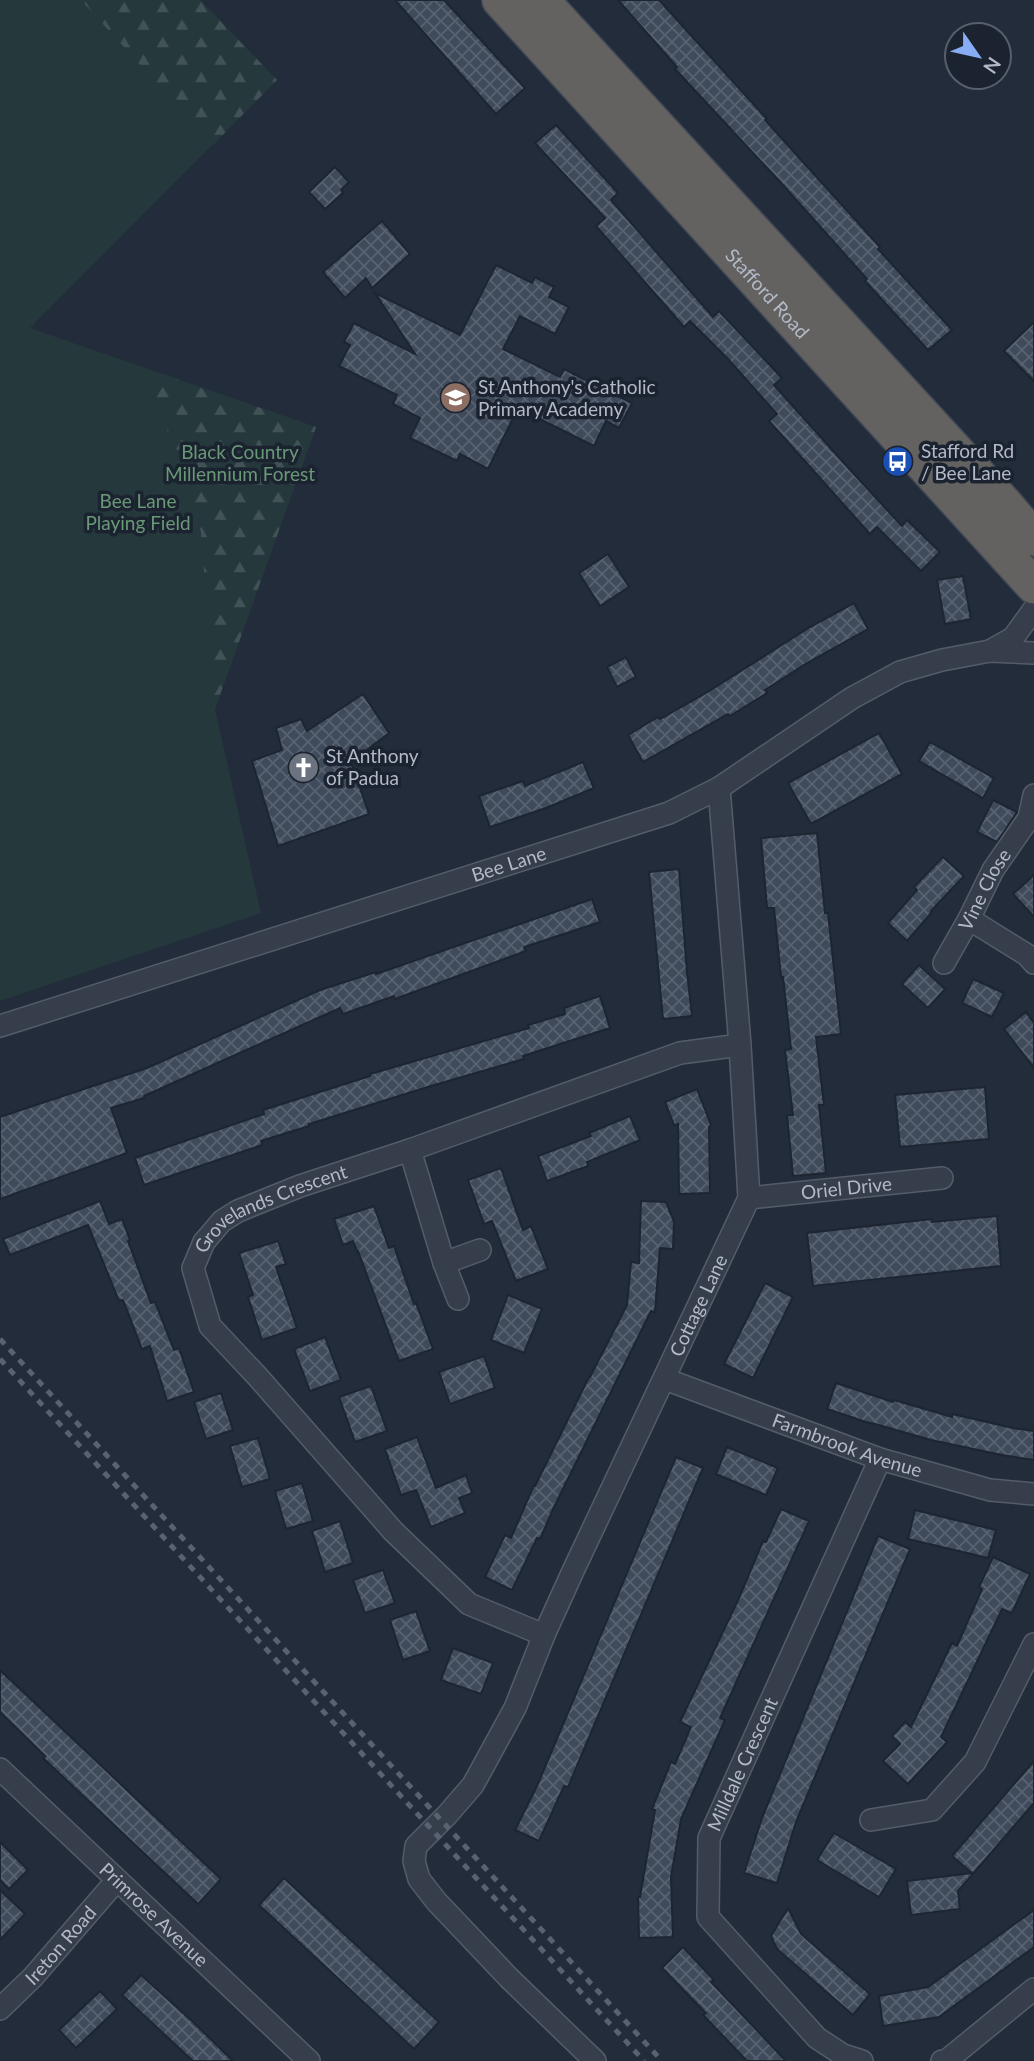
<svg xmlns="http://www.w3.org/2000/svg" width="1034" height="2061" font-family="Lato,sans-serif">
	<defs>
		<pattern id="forest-firs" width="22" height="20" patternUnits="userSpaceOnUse" patternTransform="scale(1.75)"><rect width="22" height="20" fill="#25383c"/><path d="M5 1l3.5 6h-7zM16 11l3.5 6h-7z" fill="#425357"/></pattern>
		<pattern id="building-cross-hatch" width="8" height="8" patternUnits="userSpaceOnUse" patternTransform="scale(1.75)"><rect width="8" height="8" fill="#3f4a5b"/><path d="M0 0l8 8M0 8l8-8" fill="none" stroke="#586271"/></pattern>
	</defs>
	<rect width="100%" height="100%" fill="#232c3b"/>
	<polygon fill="#25383c" points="0,0 200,0 277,80 30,328 316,427 215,709 261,913 0,1001"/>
	<g fill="url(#forest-firs)">
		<polygon points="81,0 200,0 277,80 213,145"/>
		<polygon points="147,369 316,427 215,709 201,532"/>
	</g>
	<g fill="url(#building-cross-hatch)" stroke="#1e2532" stroke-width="2">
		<polygon points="395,0 444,0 525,88 496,114"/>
		<polygon points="618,0 659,0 767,119 765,120 880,247 878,249 952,330 928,350 865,281 867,279 782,184 675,69 677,67"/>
		<polygon points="556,125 618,193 611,200 713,317 719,311 782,378 774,385 852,472 902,526 907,520 940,552 921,571 877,527 870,534 769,421 777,414 728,359 690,321 684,327 596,226 605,218 535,143"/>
		<polygon points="335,167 349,182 341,190 343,193 325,209 309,192"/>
		<polygon points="382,221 410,254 372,288 366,278 345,298 323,272"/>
		<polygon points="496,265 532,283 535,277 554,287 549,297 569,307 555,334 520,316 503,349 560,377 564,369 632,403 619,428 606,421 594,446 518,408 488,469 460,454 457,461 410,438 420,418 393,404 397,395 339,366 350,345 344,342 354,323 415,354 375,293 460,335"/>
		<polygon points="1034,322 1034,381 1004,351"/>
		<polygon points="608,554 629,587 600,606 579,573"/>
		<polygon points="963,576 971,619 945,624 937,580"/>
		<polygon points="854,603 868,629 807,663 765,690 767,693 730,716 728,714 643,762 628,735 658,717 660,719 706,693 810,627"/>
		<polygon points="626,657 636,677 617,687 607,667"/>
		<polygon points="363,694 389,733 351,762 369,814 278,846 252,761 282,750 276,728 301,719 307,731"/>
		<polygon points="879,733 902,774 811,824 788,783"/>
		<polygon points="930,742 994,778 983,798 919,761"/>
		<polygon points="583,762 594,788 546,808 490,827 479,796 523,781 525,786"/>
		<polygon points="993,800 1017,812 997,842 977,832"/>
		<polygon points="817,833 825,913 828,913 841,1034 816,1037 824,1105 819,1105 826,1173 793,1176 787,1115 793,1115 785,1050 791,1049 783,977 781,977 774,908 767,908 761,838"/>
		<polygon points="943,857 964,876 931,911 932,912 907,941 888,923 917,890 914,887"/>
		<polygon points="679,869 687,972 692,1016 663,1019 649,872"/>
		<polygon points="1034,875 1034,917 1013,894"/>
		<polygon points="592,899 600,922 524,947 526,951 395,999 394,996 343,1014 340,1008 144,1096 144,1098 111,1108 127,1153 0,1199 0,1117 147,1068 320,990 376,972 376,974"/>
		<polygon points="919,965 945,989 928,1008 902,984"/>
		<polygon points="973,979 1004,993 992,1017 962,1003"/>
		<polygon points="600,996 610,1028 523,1056 524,1059 431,1086 309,1124 309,1126 261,1141 262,1145 144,1185 135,1158 264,1114 263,1110 370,1076 370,1074 529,1028 528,1025 565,1014 564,1008"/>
		<polygon points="1026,1012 1034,1023 1034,1068 1004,1029"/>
		<polygon points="985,1087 989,1139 900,1147 895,1095"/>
		<polygon points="697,1089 711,1125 709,1127 710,1193 679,1194 678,1124 674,1125 665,1102"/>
		<polygon points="630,1116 640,1140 587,1162 588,1166 547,1181 538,1156 591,1136 589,1133"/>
		<polygon points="501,1168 523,1230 531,1226 548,1269 516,1281 492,1221 484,1224 468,1180"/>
		<polygon points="100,1201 109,1224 122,1219 130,1240 128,1241 151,1303 155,1302 174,1350 179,1348 194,1392 167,1401 150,1346 142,1349 123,1300 119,1301 88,1225 10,1255 3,1239"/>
		<polygon points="641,1201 666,1202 674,1222 673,1249 660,1248 655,1312 651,1311 554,1507 540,1539 537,1538 512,1590 485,1577 505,1535 511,1538 534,1485 535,1486 589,1377 590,1377 627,1305 631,1262 639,1263"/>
		<polygon points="374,1206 389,1248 394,1246 414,1304 416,1303 433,1349 399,1361 358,1251 357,1251 353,1241 343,1245 334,1219"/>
		<polygon points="997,1216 1001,1266 813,1286 807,1233 932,1219 932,1222"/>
		<polygon points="278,1241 286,1264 276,1267 297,1328 262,1340 248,1297 253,1295 239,1253"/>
		<polygon points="765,1283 793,1297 753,1378 724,1364"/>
		<polygon points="508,1295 542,1309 524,1353 491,1340"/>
		<polygon points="325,1337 341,1380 310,1391 294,1349"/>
		<polygon points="484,1356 495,1388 450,1404 439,1372"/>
		<polygon points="836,1383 893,1402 894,1400 952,1417 952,1414 1013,1428 1034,1431 1034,1460 1002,1455 931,1440 872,1423 872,1424 827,1409"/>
		<polygon points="371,1386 387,1431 355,1442 339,1397"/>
		<polygon points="221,1393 233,1430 206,1439 194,1402"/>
		<polygon points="417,1437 436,1488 466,1475 472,1493 459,1498 465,1513 431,1527 416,1490 401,1495 385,1449"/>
		<polygon points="258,1438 270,1479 242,1487 230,1446"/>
		<polygon points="727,1447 778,1468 766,1495 716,1474"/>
		<polygon points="676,1457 703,1468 568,1787 564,1786 539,1841 515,1830 537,1786"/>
		<polygon points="302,1483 313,1521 286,1529 275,1491"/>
		<polygon points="781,1509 809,1521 720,1718 725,1720 681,1819 671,1877 673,1937 639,1938 638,1897 640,1897 655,1810 652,1809 671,1762 675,1764 691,1727 680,1722 739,1598 763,1541 766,1542"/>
		<polygon points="915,1510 996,1530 988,1558 908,1539"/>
		<polygon points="340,1521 353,1563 325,1572 312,1531"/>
		<polygon points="878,1536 910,1549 796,1822 777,1883 744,1873 762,1818"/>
		<polygon points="993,1557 1030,1574 1012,1613 1002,1609 941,1737 947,1742 908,1784 883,1761 900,1744 892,1736 905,1722 911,1727 952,1643 957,1646 982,1589 979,1587"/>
		<polygon points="383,1570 395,1603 365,1613 353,1580"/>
		<polygon points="416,1611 430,1651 403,1660 390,1620"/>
		<polygon points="453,1648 493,1663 481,1694 441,1680"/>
		<polygon points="0,1670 221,1879 198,1904 43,1758 45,1756 0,1712"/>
		<polygon points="1034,1761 1034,1803 958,1891 960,1909 911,1915 907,1881 972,1873 952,1856"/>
		<polygon points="834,1833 896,1869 879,1897 817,1860"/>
		<polygon points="0,1842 28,1870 9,1889 0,1880"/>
		<polygon points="284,1878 439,2022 414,2049 259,1905"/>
		<polygon points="0,1890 25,1914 0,1940"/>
		<polygon points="788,1908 801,1934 870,1994 853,2015 777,1949 771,1936"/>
		<polygon points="1034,1910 1034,1947 939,2017 883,2026 879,1996 928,1987"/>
		<polygon points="683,1947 714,1980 711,1982 786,2061 747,2061 703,2015 706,2013 662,1968"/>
		<polygon points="141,1975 191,2020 233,2061 193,2061 122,1995"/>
		<polygon points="100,1991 117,2009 76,2048 59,2030"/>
	</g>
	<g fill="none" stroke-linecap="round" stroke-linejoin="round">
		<defs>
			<g id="minor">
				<polyline points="990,651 1013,638 1034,609"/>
				<polyline points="969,919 1027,955 1034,963"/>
				<path id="s1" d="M944 963 969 919 993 870 1029 818 1034 795"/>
				<path id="s2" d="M0 1026 669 813 719 788 852 698 900 672 942 660 990 651 1034 653"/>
				<polyline points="410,1150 444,1263 458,1299"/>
				<path id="s3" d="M749 1198 942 1178"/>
				<polyline points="444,1263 480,1250"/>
				<path id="s4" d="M665 1379 880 1459 990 1490 1034 1494"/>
				<path id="s5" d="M544 1635 469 1604 393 1531 257 1376 210 1326 193 1268 204 1242 222 1221 238 1211 300 1186 410 1150 680 1053 740 1045"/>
				<path id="s6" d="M0 1769 309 2061"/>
				<polyline points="871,1820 932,1810 975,1762 1034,1644"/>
				<path id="s7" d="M0 2009 33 1977 117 1880"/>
				<path id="s8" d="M595 2061 509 1978 436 1901 419 1879 414 1861 416 1846 447 1815 473 1785 515 1708 544 1635 573 1571 749 1198 740 1045 719 788"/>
				<path id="s9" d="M862 2061 843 2055 817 2038 708 1917 709 1838 880 1459"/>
				<polyline points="942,2061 946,2061 1034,1989"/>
			</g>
			<g id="trunk">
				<path id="s10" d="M500 0 1034 586"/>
				<polyline points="541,0 1003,502 1034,538"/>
			</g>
		</defs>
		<use href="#minor" stroke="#555c69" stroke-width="24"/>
		<use href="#trunk" stroke="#424956" stroke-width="38"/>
		<use href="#minor" stroke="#373e4b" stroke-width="21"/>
		<use href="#trunk" stroke="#636260" stroke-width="35"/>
		<g stroke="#596272" stroke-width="5" stroke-dasharray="7 7" stroke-linecap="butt">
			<polyline points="0,1339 662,2061"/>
			<polyline points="0,1359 644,2061"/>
		</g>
	</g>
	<defs>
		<symbol id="school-disc" viewBox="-11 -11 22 22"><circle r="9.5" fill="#8d6e63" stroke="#1c2330"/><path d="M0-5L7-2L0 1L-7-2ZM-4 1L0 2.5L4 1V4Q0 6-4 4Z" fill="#fff"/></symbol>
		<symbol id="bus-disc" viewBox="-11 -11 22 22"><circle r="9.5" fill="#1a4fb4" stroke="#1c2330"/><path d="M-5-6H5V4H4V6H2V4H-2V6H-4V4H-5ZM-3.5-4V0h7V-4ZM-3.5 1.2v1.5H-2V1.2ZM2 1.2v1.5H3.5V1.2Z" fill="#fff"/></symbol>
		<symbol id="church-disc" viewBox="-11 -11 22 22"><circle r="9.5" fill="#6b7280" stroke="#1c2330"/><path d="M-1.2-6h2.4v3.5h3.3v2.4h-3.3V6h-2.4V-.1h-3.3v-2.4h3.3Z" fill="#fff"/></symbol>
	</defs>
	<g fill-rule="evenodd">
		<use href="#school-disc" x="438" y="380" width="35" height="35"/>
		<use href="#bus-disc" x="880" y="444" width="35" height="35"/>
		<use href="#church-disc" x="286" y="750" width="35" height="35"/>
	</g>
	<g text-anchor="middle" stroke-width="7" stroke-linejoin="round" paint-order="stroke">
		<g font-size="19" fill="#b2b9c7" stroke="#1c2330">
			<text dy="7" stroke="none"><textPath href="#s10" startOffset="397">Stafford Road</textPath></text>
			<text dy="7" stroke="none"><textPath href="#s2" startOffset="534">Bee Lane</textPath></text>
			<text dy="7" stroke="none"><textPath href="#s1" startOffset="84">Vine Close</textPath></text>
			<text dy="7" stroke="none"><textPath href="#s3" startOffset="98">Oriel Drive</textPath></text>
			<text dy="7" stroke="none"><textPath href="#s5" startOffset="626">Grovelands Crescent</textPath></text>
			<text dy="7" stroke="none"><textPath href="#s8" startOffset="901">Cottage Lane</textPath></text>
			<text dy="7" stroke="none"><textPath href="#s4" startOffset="194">Farmbrook Avenue</textPath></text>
			<text dy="7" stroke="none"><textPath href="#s9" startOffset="374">Milldale Crescent</textPath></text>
			<text dy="7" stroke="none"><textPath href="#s6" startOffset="212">Primrose Avenue</textPath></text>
			<text dy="7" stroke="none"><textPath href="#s7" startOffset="88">Ireton Road</textPath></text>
		</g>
		<g font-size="19" fill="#b2b9c7" stroke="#1c2330" text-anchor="start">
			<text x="478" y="394">St Anthony's Catholic<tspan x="478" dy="22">Primary Academy</tspan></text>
			<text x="921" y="458">Stafford Rd<tspan x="921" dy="22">/ Bee Lane</tspan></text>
			<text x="326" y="763">St Anthony<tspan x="326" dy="22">of Padua</tspan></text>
		</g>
		<g font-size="19" fill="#699877" stroke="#1c2330">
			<text x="240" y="459">Black Country<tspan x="240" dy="22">Millennium Forest</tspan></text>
			<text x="138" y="508">Bee Lane<tspan x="138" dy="22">Playing Field</tspan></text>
		</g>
	</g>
	<g transform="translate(978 56) rotate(124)"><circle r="33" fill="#1c2330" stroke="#585f6c" stroke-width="2"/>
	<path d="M0-5L12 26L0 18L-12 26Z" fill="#88acf6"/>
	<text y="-10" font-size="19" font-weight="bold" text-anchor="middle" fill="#b2b9c7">N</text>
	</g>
</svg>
